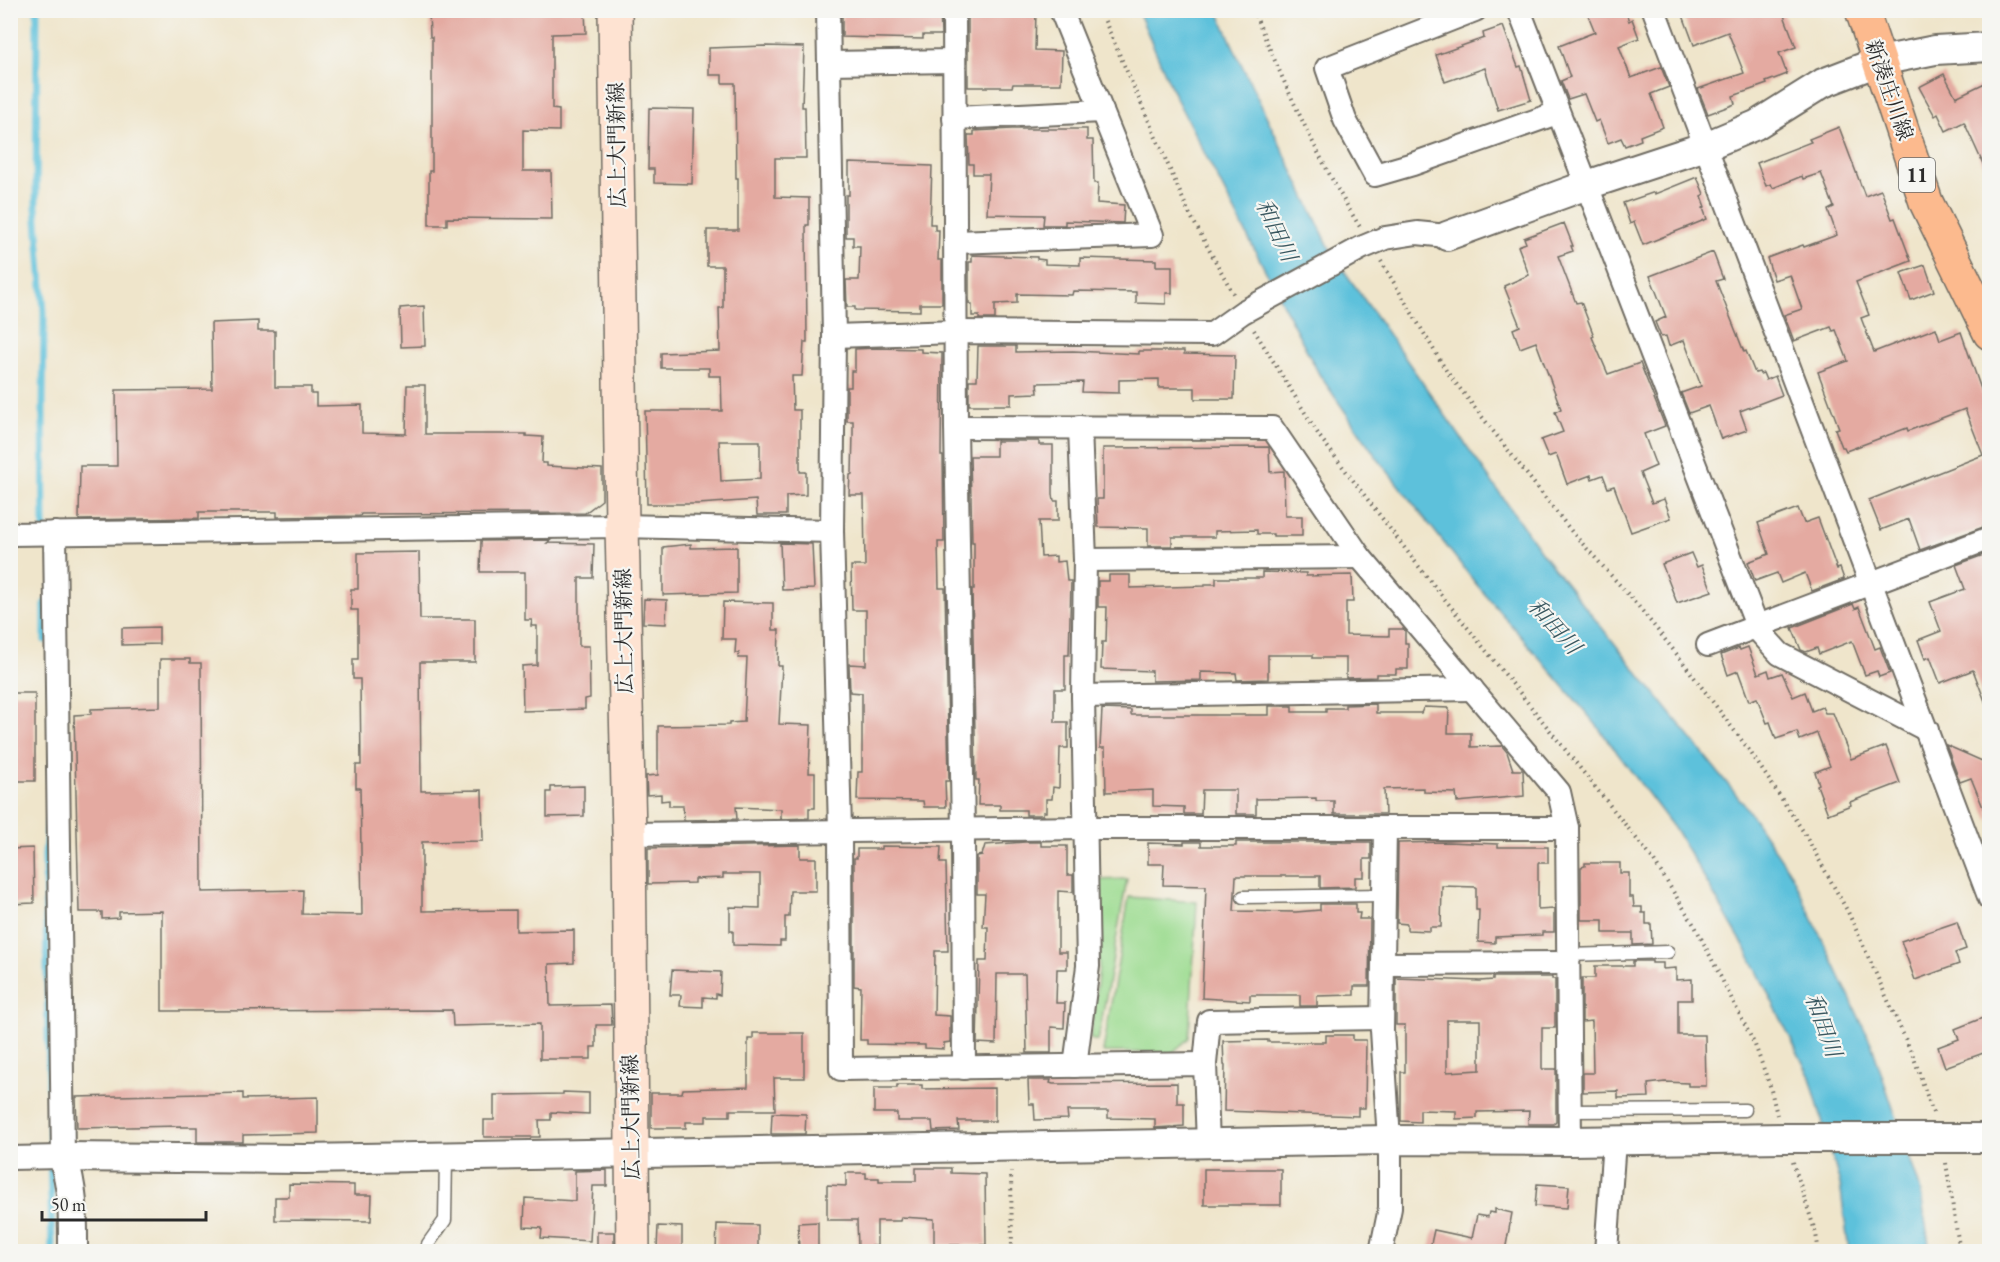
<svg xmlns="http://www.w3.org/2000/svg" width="2000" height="1262" font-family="'EB Garamond','Noto Serif JP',serif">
	<rect width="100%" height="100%" fill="#f6f6f2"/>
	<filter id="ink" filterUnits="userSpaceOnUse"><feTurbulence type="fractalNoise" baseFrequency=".0167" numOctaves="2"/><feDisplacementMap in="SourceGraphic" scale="12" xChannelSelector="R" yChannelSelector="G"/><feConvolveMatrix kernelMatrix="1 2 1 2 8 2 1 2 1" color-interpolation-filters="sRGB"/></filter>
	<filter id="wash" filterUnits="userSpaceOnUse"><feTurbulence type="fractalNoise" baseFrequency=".008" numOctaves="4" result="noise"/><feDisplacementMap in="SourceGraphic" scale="24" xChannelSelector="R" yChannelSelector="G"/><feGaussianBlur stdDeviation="1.35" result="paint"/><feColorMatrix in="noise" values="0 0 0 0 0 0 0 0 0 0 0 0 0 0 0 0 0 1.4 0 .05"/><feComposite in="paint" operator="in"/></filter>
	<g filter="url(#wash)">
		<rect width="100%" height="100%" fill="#efe5cb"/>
		<g fill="#9ddc91" stroke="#64845e" stroke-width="1.5">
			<polygon points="1127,879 1098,1041 1090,1039 1099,968 1096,880"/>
			<polygon points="1129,897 1197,902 1189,1038 1172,1053 1103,1052"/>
		</g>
		<polygon fill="#5dc1db" stroke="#447683" stroke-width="1.5" points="1138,11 1218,11 1237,55 1333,255 1541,552 1746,807 1792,875 1871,1043 1920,1188 1930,1251 1849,1251 1840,1184 1810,1077 1746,949 1677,832 1594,722 1477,585 1378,459 1319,374 1175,96"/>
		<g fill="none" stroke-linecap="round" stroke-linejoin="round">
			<g stroke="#5dc1db" stroke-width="7">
				<polyline points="37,10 36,207 44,312 43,412 44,529"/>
				<polyline points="45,603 45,640"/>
				<polyline points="48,822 45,855 52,1252"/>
			</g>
		</g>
		<g id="blocks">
			<g fill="#e4aaa1" fill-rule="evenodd">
				<polygon points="429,10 585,10 586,33 552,34 552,109 559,110 559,131 523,130 523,171 551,171 552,219 447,218 447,225 429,225 429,171 432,171 432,37 430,37"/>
				<polygon points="842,10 940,10 941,35 923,35 923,39 842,37"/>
				<polygon points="980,10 1036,10 1035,50 1062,51 1061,84 1013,84 1012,87 968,87 968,13 980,13"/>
				<polygon points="1586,10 1625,10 1629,21 1632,19 1639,38 1619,46 1631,78 1661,67 1669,87 1651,94 1663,127 1640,136 1641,140 1625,146 1621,138 1608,143 1599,120 1595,122 1584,94 1568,99 1561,81 1570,77 1559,46 1595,32"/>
				<polygon points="1681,10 1782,10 1796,47 1779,53 1787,74 1766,82 1767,84 1733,96 1735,104 1708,114 1698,89 1744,73 1728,32 1694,45"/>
				<polygon points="1503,26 1518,67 1521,66 1531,100 1498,110 1485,68 1445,82 1436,55 1484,38 1483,33"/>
				<path d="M765 46 804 47 802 107H805L806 158H775V197L809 198V225H806L807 342H804L802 376H792L793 410H800V472H806V495L786 496V515H757L756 500 698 504H647L645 411H722L721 376H709V368H661V353L720 351 719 308H723V266H707V230H738V178H736L735 83H722V75H709V48ZM719 441H760V479L721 481Z"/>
				<polygon points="1944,74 1956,97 1989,81 1989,177 1964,122 1946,131 1938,114 1935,116 1919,87"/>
				<polygon points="649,108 694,109 692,184 654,183 654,169 648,169"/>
				<polygon points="1839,127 1865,196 1881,190 1892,219 1895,218 1911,261 1856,282 1869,315 1861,318 1874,352 1936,328 1940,340 1961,332 1989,412 1989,525 1920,550 1909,519 1881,530 1869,500 1983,455 1965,409 1908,431 1907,428 1846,451 1844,447 1842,447 1835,429 1839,428 1818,372 1848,361 1836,330 1833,331 1831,327 1794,341 1784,315 1802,309 1790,275 1774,280 1767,258 1803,245 1804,247 1837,235 1828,210 1834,207 1821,173 1803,179 1802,176 1773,188 1771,184 1766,186 1757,163 1811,142 1809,139"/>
				<polygon points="1012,129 1087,129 1087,140 1093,140 1094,183 1098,183 1097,203 1124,205 1123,223 1065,221 1065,225 1043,225 1044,215 987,214 989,174 973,174 973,164 969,164 968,135 974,135 974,131"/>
				<polygon points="849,163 932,166 930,224 935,224 935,230 939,230 938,260 942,260 942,304 920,304 920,311 855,310 855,307 847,307 846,280 859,280 860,246 853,246 853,237 846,237 846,195 849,195"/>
				<polygon points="1697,177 1704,194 1701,196 1705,207 1703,208 1707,219 1643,245 1634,222 1630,224 1623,203 1655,192 1655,194"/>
				<polygon points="1564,223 1573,246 1571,246 1573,251 1558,256 1576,303 1581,302 1594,336 1592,337 1608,374 1640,363 1665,426 1644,434 1656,466 1640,473 1652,503 1664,499 1671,518 1631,532 1614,486 1608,488 1603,475 1592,479 1591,475 1567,484 1556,454 1548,457 1541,440 1563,432 1555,412 1561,409 1536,342 1520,348 1513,329 1520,326 1504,286 1529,275 1518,246 1526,243 1524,238"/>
				<polygon points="1713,252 1723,279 1716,281 1744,352 1746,351 1755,373 1759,372 1760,374 1763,373 1766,380 1775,376 1782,395 1740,411 1747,430 1721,439 1709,406 1689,413 1681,393 1701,386 1684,340 1669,346 1666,336 1661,337 1655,322 1666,317 1650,276"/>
				<polygon points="972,255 1037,257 1037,259 1045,260 1045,264 1080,265 1080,258 1156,260 1156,266 1172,266 1172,293 1166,293 1166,304 1136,303 1136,292 1073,291 1072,295 1017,294 1017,303 995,304 995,319 979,319 979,316 972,316 972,304 969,304 969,262 972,262"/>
				<polygon points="1925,265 1934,291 1911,300 1901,273"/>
				<polygon points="424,306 425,346 401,347 400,308"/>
				<polygon points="258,321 258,331 275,331 275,387 311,387 311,394 316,394 316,406 362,405 362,433 406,434 407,385 425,385 425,434 526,434 526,436 543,437 542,463 547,463 547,466 602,469 602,500 585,513 361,514 360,516 277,517 277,512 199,512 199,518 79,520 80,466 117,466 116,390 212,389 211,323"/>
				<polygon points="978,346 1016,346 1016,352 1073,351 1139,354 1139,351 1184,351 1184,354 1235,355 1234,399 1195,399 1195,388 1159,388 1159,379 1119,380 1119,393 1082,392 1083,382 1037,383 1038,393 1011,394 1011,405 969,405 969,380 977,380"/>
				<polygon points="877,348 921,349 921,352 942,353 941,456 943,456 944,542 938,542 939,588 945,588 949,781 945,781 946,807 924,807 923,801 857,800 858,772 862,772 862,693 850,692 849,664 866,665 866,610 852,610 851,566 865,566 864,495 849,495 850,475 852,474 853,433 853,421 847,421 847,387 851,387 851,371 855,371 855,349"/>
				<polygon points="996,441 1039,441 1039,445 1053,445 1053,494 1054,501 1058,501 1058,521 1039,521 1041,557 1056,556 1056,562 1065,561 1067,581 1071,581 1069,655 1065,655 1065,689 1055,689 1055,722 1068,722 1068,748 1060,748 1059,788 1053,787 1052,799 1046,799 1046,812 1043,812 1043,815 1026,815 1026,810 1000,810 1000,805 978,805 979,780 976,780 972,589 974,589 974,542 972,542 970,456 996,456"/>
				<polygon points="1269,447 1270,472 1284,471 1285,516 1302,516 1302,536 1273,536 1273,534 1257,534 1257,530 1215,531 1215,537 1172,537 1172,546 1148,546 1148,528 1098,527 1097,499 1103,499 1103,448"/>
				<polygon points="1798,508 1804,523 1818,518 1837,569 1840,568 1844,579 1812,591 1805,573 1781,583 1777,573 1755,581 1748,562 1769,554 1758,523"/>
				<polygon points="551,540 547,543 594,544 593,578 579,578 579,646 589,646 590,698 585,699 585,709 523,711 522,666 537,665 537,626 531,626 532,620 525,620 525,572 480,572 481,541"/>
				<polygon points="780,543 812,544 814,589 782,590"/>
				<polygon points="691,544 691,548 737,547 737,593 663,595 663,547"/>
				<polygon points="419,552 420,619 475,619 475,662 420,662 421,791 482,790 483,841 422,842 422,911 516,910 516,931 574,930 574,963 549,964 550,1006 611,1005 612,1025 596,1025 596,1047 591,1047 591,1059 540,1059 540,1024 453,1026 452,1010 162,1011 162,911 119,912 119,918 102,919 102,912 79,912 74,715 91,714 91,709 160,707 160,659 190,659 190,663 201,663 202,892 303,890 302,914 362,915 360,788 356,788 356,765 361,765 360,679 353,679 353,659 358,659 358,610 351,610 351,589 358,589 358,553"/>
				<polygon points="1691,553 1697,567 1702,565 1712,591 1677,603 1662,564"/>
				<polygon points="1989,553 1989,708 1988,709 1973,670 1940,683 1930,657 1925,659 1918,640 1941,631 1930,602 1965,589 1956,565"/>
				<polygon points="1262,572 1306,573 1306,576 1352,575 1353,602 1346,602 1346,635 1389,636 1389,629 1403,629 1405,631 1405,643 1408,643 1408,669 1396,669 1396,674 1376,674 1376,677 1346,678 1346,658 1313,658 1313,655 1268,655 1268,679 1237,680 1236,673 1201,672 1201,680 1152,681 1152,671 1101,669 1102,642 1106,642 1107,607 1098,607 1098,581 1109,581 1109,575 1130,575 1130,588 1205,586 1205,584 1216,584 1216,578 1262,578"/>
				<polygon points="644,599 667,600 666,624 643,623"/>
				<polygon points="723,602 773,603 773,630 779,630 778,666 782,666 779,724 811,725 809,773 815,773 815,808 809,808 809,818 781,819 781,809 736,807 737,819 684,820 683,806 669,806 669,800 661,801 661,794 647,795 646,776 658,775 658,726 729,725 729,723 744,722 747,658 738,658 739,653 735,653 736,639 722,639"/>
				<polygon points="1853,604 1855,609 1859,607 1875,649 1880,647 1890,673 1879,677 1877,671 1865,675 1852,641 1819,654 1817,648 1806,652 1801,650 1792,628"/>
				<polygon points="159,627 159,644 122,645 122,628"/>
				<polygon points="1748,647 1758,674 1768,670 1770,677 1782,673 1793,697 1805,692 1812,711 1822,707 1825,713 1833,713 1851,759 1886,746 1900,783 1850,802 1851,805 1828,814 1817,785 1819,784 1815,772 1830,766 1817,733 1800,740 1797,732 1776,739 1770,722 1767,723 1757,698 1749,701 1738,671 1728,675 1721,655 1739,648 1740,650"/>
				<rect x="10" y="693" width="25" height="88"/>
				<polygon points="1376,704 1376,713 1421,713 1424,707 1449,708 1448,733 1471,733 1471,747 1502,746 1507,752 1513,770 1523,770 1524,796 1457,802 1456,793 1424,792 1424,788 1384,789 1385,814 1334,814 1334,801 1316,801 1316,798 1256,799 1256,814 1236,814 1236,790 1202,790 1201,814 1184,814 1184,807 1153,806 1153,790 1106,792 1105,748 1100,748 1102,709 1131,710 1131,715 1269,715 1269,706 1292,706 1292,712 1326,712 1326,708 1345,708 1345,705"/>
				<polygon points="1946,745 1989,764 1989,822 1971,778 1960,782"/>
				<polygon points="584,786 584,816 547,817 547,792 551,792 551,787"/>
				<polygon points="1025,842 1041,842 1041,846 1067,846 1067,875 1073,875 1073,892 1058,891 1058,952 1067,952 1067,969 1057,969 1056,1003 1065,1003 1064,1028 1051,1027 1051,1053 1027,1053 1025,974 997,974 996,1044 977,1043 979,961 987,961 988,927 983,927 985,894 977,894 977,856 982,855 985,845"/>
				<polygon points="1184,842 1201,842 1201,846 1236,846 1236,842 1371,842 1371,859 1364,859 1364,877 1355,877 1355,887 1320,888 1320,876 1236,876 1234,911 1296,912 1320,910 1320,904 1356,904 1356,913 1360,913 1359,919 1370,919 1369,986 1354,986 1354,995 1317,996 1317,1006 1300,1006 1300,995 1250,995 1250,1001 1202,998 1206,886 1163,885 1164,864 1148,864 1148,843 1184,844"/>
				<polygon points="1447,842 1498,844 1498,847 1548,847 1548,863 1538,863 1538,910 1554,909 1554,932 1542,932 1542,935 1495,937 1495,943 1478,942 1479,910 1476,910 1476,887 1442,886 1441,927 1430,927 1430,931 1407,930 1407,924 1397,923 1398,843"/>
				<polygon points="800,845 800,858 816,858 816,891 790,891 789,917 785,917 785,941 780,941 780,946 733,945 733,931 730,931 730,907 760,908 760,874 723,874 723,878 694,879 694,883 648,884 648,848"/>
				<polygon points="881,846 941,847 940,863 946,863 948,951 935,951 934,1015 950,1016 950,1042 944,1043 944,1049 925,1048 925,1045 867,1044 867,1040 860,1040 861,987 854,986 854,858 857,858 857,849 881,849"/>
				<polygon points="33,848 34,903 10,904 10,849"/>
				<polygon points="1585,863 1620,863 1620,873 1629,873 1629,897 1633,897 1634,907 1642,907 1642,913 1646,913 1646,924 1651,924 1652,944 1633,945 1633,933 1603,933 1603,920 1581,920 1581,867 1585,866"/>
				<polygon points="1957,922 1966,949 1955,953 1959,964 1915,980 1901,941"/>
				<polygon points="1633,961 1652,961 1652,963 1663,963 1663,969 1676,968 1676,980 1692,979 1692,1000 1678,1000 1678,1035 1705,1035 1706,1086 1688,1086 1688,1083 1665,1082 1648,1084 1649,1097 1618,1098 1618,1091 1583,1092 1583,1073 1593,1073 1592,1021 1582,1022 1582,978 1595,978 1595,966 1633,966"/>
				<polygon points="672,970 721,972 720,995 716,994 716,998 703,997 703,1007 680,1006 681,995 670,995"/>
				<path d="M1493 977H1552V979H1555V1028H1542V1069H1556V1122L1554 1124H1528L1529 1111 1477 1112V1118L1456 1119V1111L1420 1110V1122L1401 1121V1072H1405V1025H1396V978L1480 981 1493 980ZM1447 1020H1480V1070L1447 1072Z"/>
				<polygon points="1985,1017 1989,1030 1989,1051 1945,1067 1938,1047 1959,1039 1955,1029"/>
				<polygon points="753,1033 804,1033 804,1078 774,1078 775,1110 730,1110 730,1116 706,1116 706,1122 686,1122 686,1128 651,1128 651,1093 682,1093 683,1089 748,1087 748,1039 753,1039"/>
				<polygon points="1326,1035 1353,1035 1353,1040 1366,1040 1365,1108 1358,1108 1358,1116 1224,1111 1225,1065 1224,1065 1223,1041 1268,1040 1268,1042 1326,1042"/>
				<polygon points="1028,1080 1051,1080 1050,1083 1053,1084 1177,1083 1177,1103 1184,1103 1184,1126 1155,1128 1155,1119 1108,1118 1108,1111 1067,1111 1068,1119 1035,1120 1034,1104 1029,1104"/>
				<polygon points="897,1085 922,1085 922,1089 995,1088 995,1121 958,1121 959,1130 933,1131 932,1121 897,1121 897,1113 874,1113 874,1088 897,1088"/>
				<polygon points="563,1092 589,1093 589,1114 551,1112 551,1120 539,1120 540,1137 484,1137 484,1120 494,1120 494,1095 563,1094"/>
				<polygon points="243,1093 243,1099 318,1097 318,1133 243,1135 243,1142 197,1142 197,1127 181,1127 181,1126 77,1128 76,1097"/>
				<polygon points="772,1113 806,1114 805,1134 771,1134"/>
				<polygon points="916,1168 951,1168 951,1173 985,1174 986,1245 934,1245 934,1219 901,1217 900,1221 877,1221 877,1246 858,1247 857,1220 827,1220 827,1185 846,1186 846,1173 866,1173 866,1178 879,1178 879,1181 916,1181"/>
				<rect x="1204" y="1169" width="77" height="36"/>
				<polygon points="607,1170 607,1186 593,1186 590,1241 541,1238 542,1228 524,1227 525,1198 575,1201 575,1171"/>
				<polygon points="289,1184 354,1185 354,1195 372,1195 371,1221 275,1220 275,1197 289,1197"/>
				<polygon points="1537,1184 1569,1186 1567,1208 1535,1206"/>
				<polygon points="1495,1209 1512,1213 1505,1251 1446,1251 1430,1248 1434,1230 1472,1238 1477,1215 1488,1217 1489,1212 1495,1213"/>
				<polygon points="818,1222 818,1251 799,1251 798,1223"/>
				<polygon points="717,1224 758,1225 758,1251 716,1251"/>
				<polygon points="658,1226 682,1227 682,1250 657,1249"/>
				<rect x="597" y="1232" width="17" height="18"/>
			</g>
		</g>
	</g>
	<g filter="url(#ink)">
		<use href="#blocks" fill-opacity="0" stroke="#706c63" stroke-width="1.5"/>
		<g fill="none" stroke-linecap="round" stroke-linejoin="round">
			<defs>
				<g id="service">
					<polyline points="1243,897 1384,895"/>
					<polyline points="1569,955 1668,952"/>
					<polyline points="1570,1111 1745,1110"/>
					<polyline points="428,1252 428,1244 445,1220 446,1156"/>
				</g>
				<g id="minor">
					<polyline points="828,10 834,336 832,531 840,830 841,1069 1205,1064 1208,1144"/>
					<polyline points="954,10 956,427 963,831 964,1068"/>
					<polyline points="1475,10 1327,68 1345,120 1375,175 1413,164 1557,113"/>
					<polyline points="1519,10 1759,631 1780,654 1927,730"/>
					<polyline points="1654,10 1990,899"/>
					<polyline points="829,63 953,61"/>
					<polyline points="954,118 1102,111"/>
					<polyline points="956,242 1152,235 1061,10"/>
					<polyline points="834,336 957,332 1212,334 1243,312 1361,248 1385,238 1417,233 1447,236"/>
					<polyline points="956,427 1272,428 1360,557 1559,792 1567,828 1570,1141"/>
					<polyline points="10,534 622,526 832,531"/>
					<polyline points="1085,560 1360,557"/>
					<polyline points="1708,645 1990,538"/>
					<polyline points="1083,696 1472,689"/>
					<polyline points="629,834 1085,828 1567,828"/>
					<polyline points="1384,964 1568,963"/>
					<polyline points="1205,1064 1209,1021 1382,1018"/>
					<polyline points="1075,1066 1088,966 1083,696 1085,560 1080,427"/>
					<polyline points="10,1158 63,1157 55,533"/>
					<polyline points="1381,1252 1390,1208 1390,1156 1382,1030 1385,828"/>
					<polyline points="1606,1252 1614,1141"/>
				</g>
				<g id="tertiary">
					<polyline points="1447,236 1587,185 1706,146 1756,125 1823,83 1880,61 1935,50 1990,47"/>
					<path d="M73 1252C73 1217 74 1191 63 1157L305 1159 1388 1140 1570 1141 1785 1138H1990"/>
				</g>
				<polyline id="secondary" points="615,10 622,526 629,834 633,1252"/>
				<polyline id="primary" points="1862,10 1926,202 1990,333"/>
			</defs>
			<use href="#service" stroke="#706c63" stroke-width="15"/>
			<use href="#minor" stroke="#706c63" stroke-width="26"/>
			<use href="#tertiary" stroke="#706c63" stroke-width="32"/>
			<use href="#secondary" stroke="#706c63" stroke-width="36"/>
			<use href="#primary" stroke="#706c63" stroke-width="36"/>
			<g stroke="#706c63" stroke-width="4" stroke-dasharray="1.5 4.5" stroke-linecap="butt">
				<polyline points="1100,10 1189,213 1234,295"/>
				<path d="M1253 10C1285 85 1317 158 1360 227"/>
				<polyline points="1381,261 1447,372 1572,532 1635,602 1679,657 1749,750 1803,831 1848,912 1914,1058 1933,1113"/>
				<polyline points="1254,330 1320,437 1423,572 1652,858 1696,928 1755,1045 1770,1086 1777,1115"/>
				<polyline points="1793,1162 1816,1234 1819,1252"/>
				<polyline points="1946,1163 1960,1252"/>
				<polyline points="1011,1171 1012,1252"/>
			</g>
			<use href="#service" stroke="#fff" stroke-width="12"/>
			<use href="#minor" stroke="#fff" stroke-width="22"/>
			<use href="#tertiary" stroke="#fff" stroke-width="28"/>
			<use href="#secondary" stroke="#fee3d2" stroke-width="33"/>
			<use href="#primary" stroke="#fcba8e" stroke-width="33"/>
		</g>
	</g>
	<g text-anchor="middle" stroke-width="4.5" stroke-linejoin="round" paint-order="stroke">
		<rect fill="#f6f6f2" stroke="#686867" stroke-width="1.5" x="1899" y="158" width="36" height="34" rx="4.5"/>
		<g font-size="20" font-weight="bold" fill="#2b2b2b">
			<text x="1917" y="182">11</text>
		</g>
		<g font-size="21" fill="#2b2b2b" stroke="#f6f6f2">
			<text transform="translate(1889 90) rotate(71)" y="7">新湊庄川線</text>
			<text transform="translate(617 145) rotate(-91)" y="7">広上大門新線</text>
			<text transform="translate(624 631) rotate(-91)" y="7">広上大門新線</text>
			<text transform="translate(631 1117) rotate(-91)" y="7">広上大門新線</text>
		</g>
		<g font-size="22" font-style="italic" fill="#3a5860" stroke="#f6f6f2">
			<text transform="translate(1277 230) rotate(65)" y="8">和田川</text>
			<text transform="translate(1555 626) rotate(48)" y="8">和田川</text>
			<text transform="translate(1824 1025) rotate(70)" y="8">和田川</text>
		</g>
	</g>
	<rect width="2000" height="1262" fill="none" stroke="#f6f6f2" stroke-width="36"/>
	<path d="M42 1211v9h164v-9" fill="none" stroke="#2b2b2b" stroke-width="3"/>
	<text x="51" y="1211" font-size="18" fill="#2b2b2b" stroke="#f6f6f2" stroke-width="4.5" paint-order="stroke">50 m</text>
</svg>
